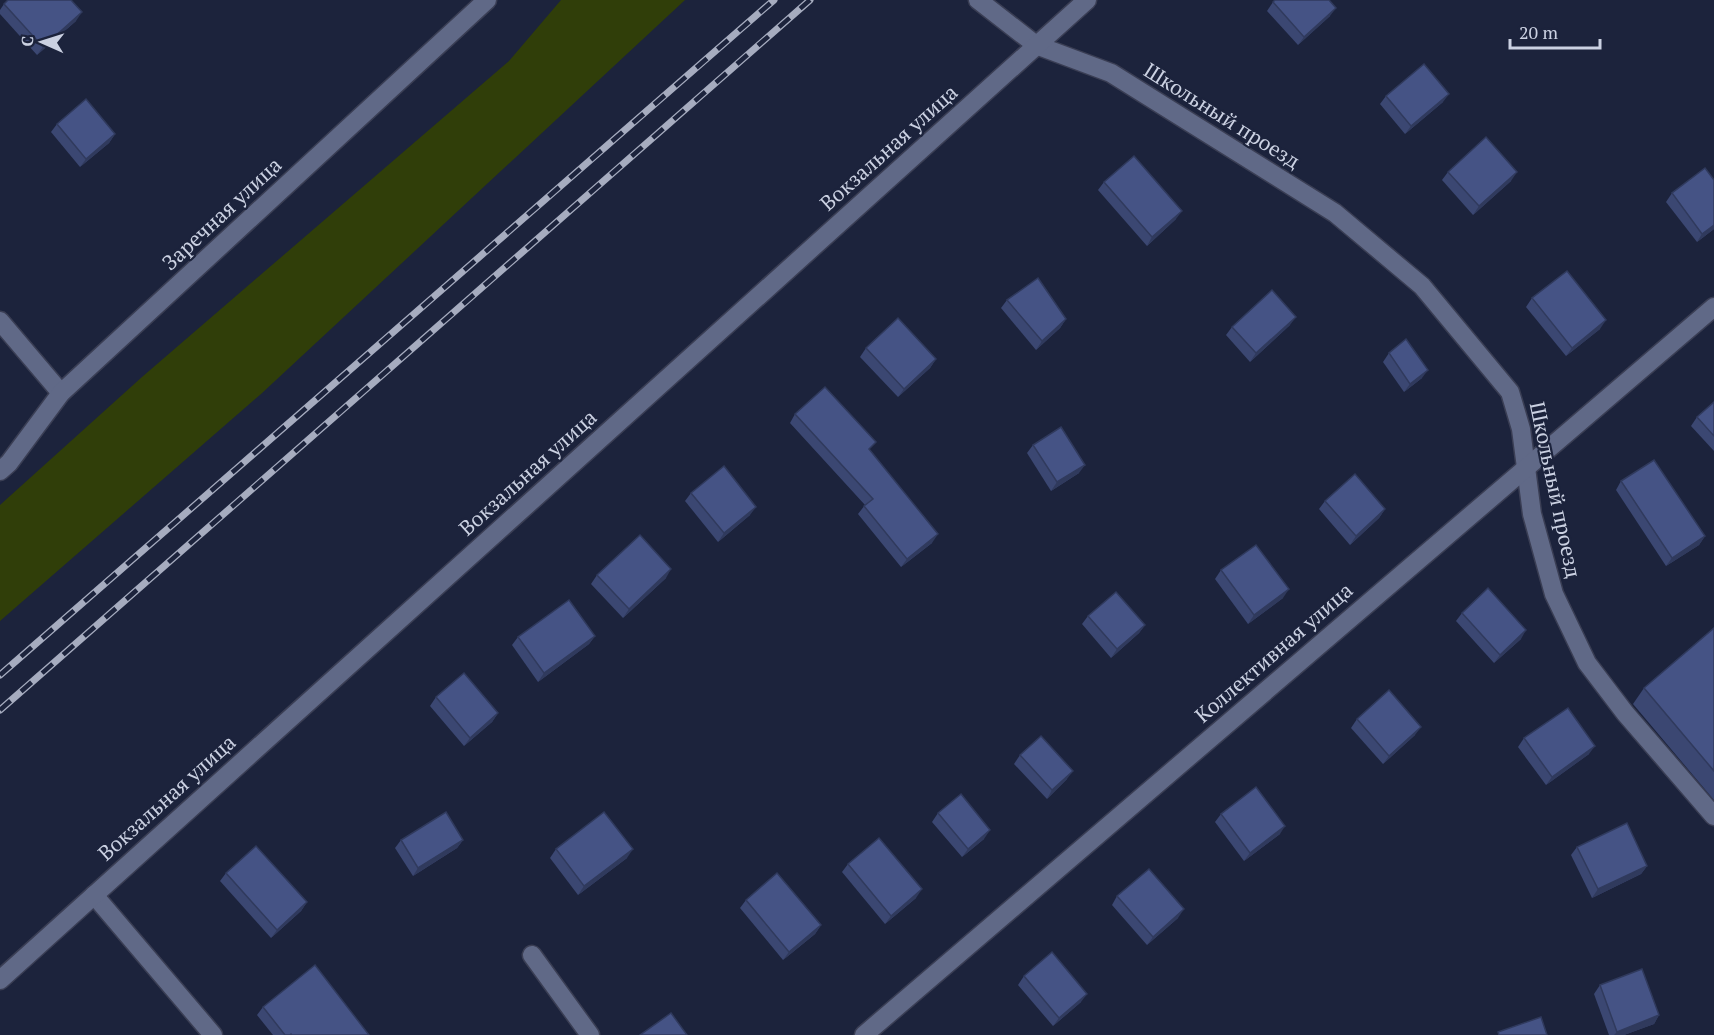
<svg xmlns="http://www.w3.org/2000/svg" width="1714" height="1035" font-family="'PT Serif',serif">
	<rect width="100%" height="100%" fill="#1c233c"/>
	<polygon fill="#303e09" points="561,0 685,0 261,394 0,621 0,505 142,377 509,61"/>
	<g fill="none" stroke-linecap="round" stroke-linejoin="round">
		<defs>
			<g id="minor">
				<polyline points="978,0 1036,45 1111,73 1335,213 1422,286 1510,392 1521,429 1532,514 1554,594 1587,663 1625,713 1714,816"/>
				<polyline points="0,321 61,393"/>
				<polyline points="0,471 9,463 61,393 487,0"/>
				<polyline points="94,895 213,1035"/>
				<polyline points="532,955 590,1035"/>
				<polyline points="0,980 1087,0"/>
				<polyline points="864,1035 1714,307"/>
			</g>
		</defs>
		<use href="#minor" stroke="#3a3e54" stroke-width="21"/>
		<use href="#minor" stroke="#606987" stroke-width="18"/>
		<defs>
			<g id="rail">
				<polyline points="0,675 774,0"/>
				<polyline points="0,710 810,0"/>
			</g>
		</defs>
		<use href="#rail" stroke="#a6acbf" stroke-width="7"/>
		<use href="#rail" stroke="#1c233c" stroke-width="4.5" stroke-dasharray="14" stroke-linecap="butt"/>
	</g>
	<g fill="#3b4772">
		<polygon points="1273,2 1330,16 1298,45 1267,11"/>
		<polygon points="4,4 76,21 37,55 0,14 0,10"/>
		<polygon points="1386,96 1443,102 1405,134 1380,104"/>
		<polygon points="57,124 115,134 109,143 80,167 51,132"/>
		<polygon points="1448,172 1511,181 1473,215 1442,180"/>
		<polygon points="1714,180 1714,229 1697,242 1666,202 1672,193"/>
		<polygon points="1104,182 1176,219 1147,246 1098,190"/>
		<polygon points="1532,298 1600,329 1566,356 1526,307"/>
		<polygon points="1007,300 1066,319 1060,328 1036,350 1001,308"/>
		<polygon points="1290,325 1250,362 1226,335 1232,327"/>
		<polygon points="866,348 936,359 930,368 898,397 860,357"/>
		<polygon points="1389,353 1422,378 1404,392 1383,362"/>
		<polygon points="1714,402 1714,451 1691,426 1697,417"/>
		<polygon points="795,414 870,451 932,543 901,567 858,514 865,505 790,423"/>
		<polygon points="1033,445 1079,473 1051,491 1027,453"/>
		<polygon points="1621,481 1705,536 1699,545 1666,566 1616,490"/>
		<polygon points="691,493 750,515 718,542 685,501"/>
		<polygon points="1325,501 1385,509 1379,518 1350,545 1319,509"/>
		<polygon points="1221,570 1283,598 1248,624 1215,579"/>
		<polygon points="597,575 666,578 623,618 591,584"/>
		<polygon points="1462,613 1521,639 1494,663 1456,621"/>
		<polygon points="1088,616 1145,625 1139,633 1111,658 1082,624"/>
		<polygon points="1714,628 1714,800 1633,704 1644,688"/>
		<polygon points="595,636 589,644 538,682 512,645 518,637"/>
		<polygon points="436,697 498,713 492,722 464,746 430,706"/>
		<polygon points="1357,719 1415,735 1383,764 1351,728"/>
		<polygon points="1524,738 1589,754 1546,785 1518,747"/>
		<polygon points="1020,755 1067,779 1047,799 1014,764"/>
		<polygon points="938,813 984,839 962,857 932,822"/>
		<polygon points="1221,814 1280,834 1244,861 1215,822"/>
		<polygon points="401,840 463,840 457,848 413,876 395,848"/>
		<polygon points="1577,847 1647,866 1641,874 1592,898 1571,855"/>
		<polygon points="556,849 627,858 578,895 550,858"/>
		<polygon points="848,864 916,898 885,924 842,872"/>
		<polygon points="226,873 307,902 301,911 271,938 220,881"/>
		<polygon points="1117,896 1178,918 1147,945 1112,905"/>
		<polygon points="746,900 821,925 815,934 783,960 740,908"/>
		<polygon points="1024,976 1081,1002 1053,1026 1018,985"/>
		<polygon points="1600,985 1659,1015 1654,1024 1624,1035 1609,1035 1594,994"/>
		<polygon points="263,1007 369,1035 273,1035 257,1015"/>
	</g>
	<g fill="#303a5d">
		<polygon points="1336,8 1330,16 1298,45 1304,37"/>
		<polygon points="82,12 76,21 37,55 43,47"/>
		<polygon points="1449,94 1443,102 1405,134 1411,126"/>
		<polygon points="115,134 109,143 80,167 86,159"/>
		<polygon points="1517,172 1511,181 1473,215 1479,206"/>
		<polygon points="1182,211 1176,219 1147,246 1152,237"/>
		<polygon points="1714,225 1714,229 1697,242 1702,234"/>
		<polygon points="1296,317 1290,325 1250,362 1256,353"/>
		<polygon points="1066,319 1060,328 1036,350 1042,341"/>
		<polygon points="1606,320 1600,329 1566,356 1572,348"/>
		<polygon points="936,359 930,368 898,397 904,389"/>
		<polygon points="1428,370 1422,378 1404,392 1410,384"/>
		<polygon points="1085,465 1079,473 1051,491 1057,482"/>
		<polygon points="756,507 750,515 718,542 724,533"/>
		<polygon points="1385,509 1379,518 1350,545 1356,536"/>
		<polygon points="938,534 932,543 901,567 907,559"/>
		<polygon points="1705,536 1699,545 1666,566 1672,558"/>
		<polygon points="671,569 666,578 623,618 629,609"/>
		<polygon points="1289,589 1283,598 1248,624 1254,615"/>
		<polygon points="1145,625 1139,633 1111,658 1117,649"/>
		<polygon points="1526,630 1521,639 1494,663 1500,655"/>
		<polygon points="595,636 589,644 538,682 544,673"/>
		<polygon points="498,713 492,722 464,746 470,738"/>
		<polygon points="1421,727 1415,735 1383,764 1389,756"/>
		<polygon points="1595,746 1589,754 1546,785 1552,777"/>
		<polygon points="1073,771 1067,779 1047,799 1052,790"/>
		<polygon points="1285,826 1280,834 1244,861 1250,853"/>
		<polygon points="990,830 984,839 962,857 968,849"/>
		<polygon points="463,840 457,848 413,876 418,868"/>
		<polygon points="633,849 627,858 578,895 584,886"/>
		<polygon points="1647,866 1641,874 1592,898 1598,889"/>
		<polygon points="922,889 916,898 885,924 891,916"/>
		<polygon points="307,902 301,911 271,938 277,930"/>
		<polygon points="1184,909 1178,918 1147,945 1153,937"/>
		<polygon points="821,925 815,934 783,960 789,952"/>
		<polygon points="1087,994 1081,1002 1053,1026 1059,1018"/>
		<polygon points="1659,1015 1654,1024 1624,1035 1614,1035 1617,1032"/>
	</g>
	<g fill="#455385" stroke="#303a5d" stroke-width="1.5">
		<polygon points="8,0 71,0 82,12 43,47 4,4"/>
		<polygon points="1275,0 1329,0 1336,8 1304,37 1273,2"/>
		<polygon points="1424,64 1449,94 1411,126 1386,96"/>
		<polygon points="86,99 115,134 86,159 57,124"/>
		<polygon points="1486,137 1517,172 1479,206 1448,172"/>
		<polygon points="1134,156 1182,211 1152,237 1104,182"/>
		<polygon points="1705,168 1714,180 1714,225 1702,234 1672,193"/>
		<polygon points="1567,271 1606,320 1572,348 1532,298"/>
		<polygon points="1038,278 1066,319 1042,341 1007,300"/>
		<polygon points="1272,290 1296,317 1256,353 1232,327"/>
		<polygon points="898,318 936,359 904,389 866,348"/>
		<polygon points="1406,339 1428,370 1410,384 1389,353"/>
		<polygon points="825,387 876,442 869,449 938,534 907,559 864,506 873,499 795,414"/>
		<polygon points="1714,402 1714,436 1697,417"/>
		<polygon points="1061,427 1085,465 1057,482 1033,445"/>
		<polygon points="1654,460 1705,536 1672,558 1621,481"/>
		<polygon points="724,466 756,507 724,533 691,493"/>
		<polygon points="1355,474 1385,509 1356,536 1325,501"/>
		<polygon points="640,535 671,569 629,609 597,575"/>
		<polygon points="1256,545 1289,589 1254,615 1221,570"/>
		<polygon points="1488,588 1526,630 1500,655 1462,613"/>
		<polygon points="1116,592 1145,625 1117,649 1088,616"/>
		<polygon points="569,600 595,636 544,673 518,637"/>
		<polygon points="1714,628 1714,771 1644,688"/>
		<polygon points="464,673 498,713 470,738 436,697"/>
		<polygon points="1389,690 1421,727 1389,756 1357,719"/>
		<polygon points="1568,708 1595,746 1552,777 1524,738"/>
		<polygon points="1041,736 1073,771 1052,790 1020,755"/>
		<polygon points="1256,787 1285,826 1250,853 1221,814"/>
		<polygon points="961,794 990,830 968,849 938,813"/>
		<polygon points="446,812 463,840 418,868 401,840"/>
		<polygon points="604,812 633,849 584,886 556,849"/>
		<polygon points="1627,823 1647,866 1598,889 1577,847"/>
		<polygon points="879,838 922,889 891,916 848,864"/>
		<polygon points="256,846 307,902 277,930 226,873"/>
		<polygon points="1149,869 1184,909 1153,937 1117,896"/>
		<polygon points="777,873 821,925 789,952 746,900"/>
		<polygon points="1052,952 1087,994 1059,1018 1024,976"/>
		<polygon points="315,965 369,1035 292,1035 291,1034 290,1035 285,1035 263,1007"/>
		<polygon points="1642,969 1659,1015 1617,1032 1600,985"/>
		<polygon points="671,1013 687,1035 640,1035"/>
		<polygon points="1541,1017 1547,1035 1499,1035 1498,1032"/>
	</g>
	<g text-anchor="middle" stroke-width="4.5" stroke-linejoin="round" paint-order="stroke">
		<g font-size="21" fill="#cbd1e2" stroke="#1c233c">
			<text transform="translate(1222 116) rotate(32)" y="7">Школьный проезд</text>
			<text transform="translate(889 148) rotate(-42)" y="7">Вокзальная улица</text>
			<text transform="translate(222 214) rotate(-43)" y="7">Заречная улица</text>
			<text transform="translate(528 473) rotate(-42)" y="7">Вокзальная улица</text>
			<text transform="translate(1555 490) rotate(78)" y="7">Школьный проезд</text>
			<text transform="translate(1274 653) rotate(-41)" y="7">Коллективная улица</text>
			<text transform="translate(167 798) rotate(-42)" y="7">Вокзальная улица</text>
		</g>
	</g>
	<g transform="translate(42 42) rotate(273)" stroke="#1c233c" stroke-width="4.5" paint-order="stroke">
	<path d="M0-4.5L10 22L0 15L-10 22Z" fill="#cbd1e2"/>
	<text y="-9" font-size="16" font-weight="bold" text-anchor="middle" fill="#cbd1e2">С</text>
	</g>
	<path d="M1510 39v9h90v-9" fill="none" stroke="#cbd1e2" stroke-width="3"/>
	<text x="1519" y="39" font-size="18" fill="#cbd1e2" stroke="#1c233c" stroke-width="4.5" paint-order="stroke">20 m</text>
</svg>
